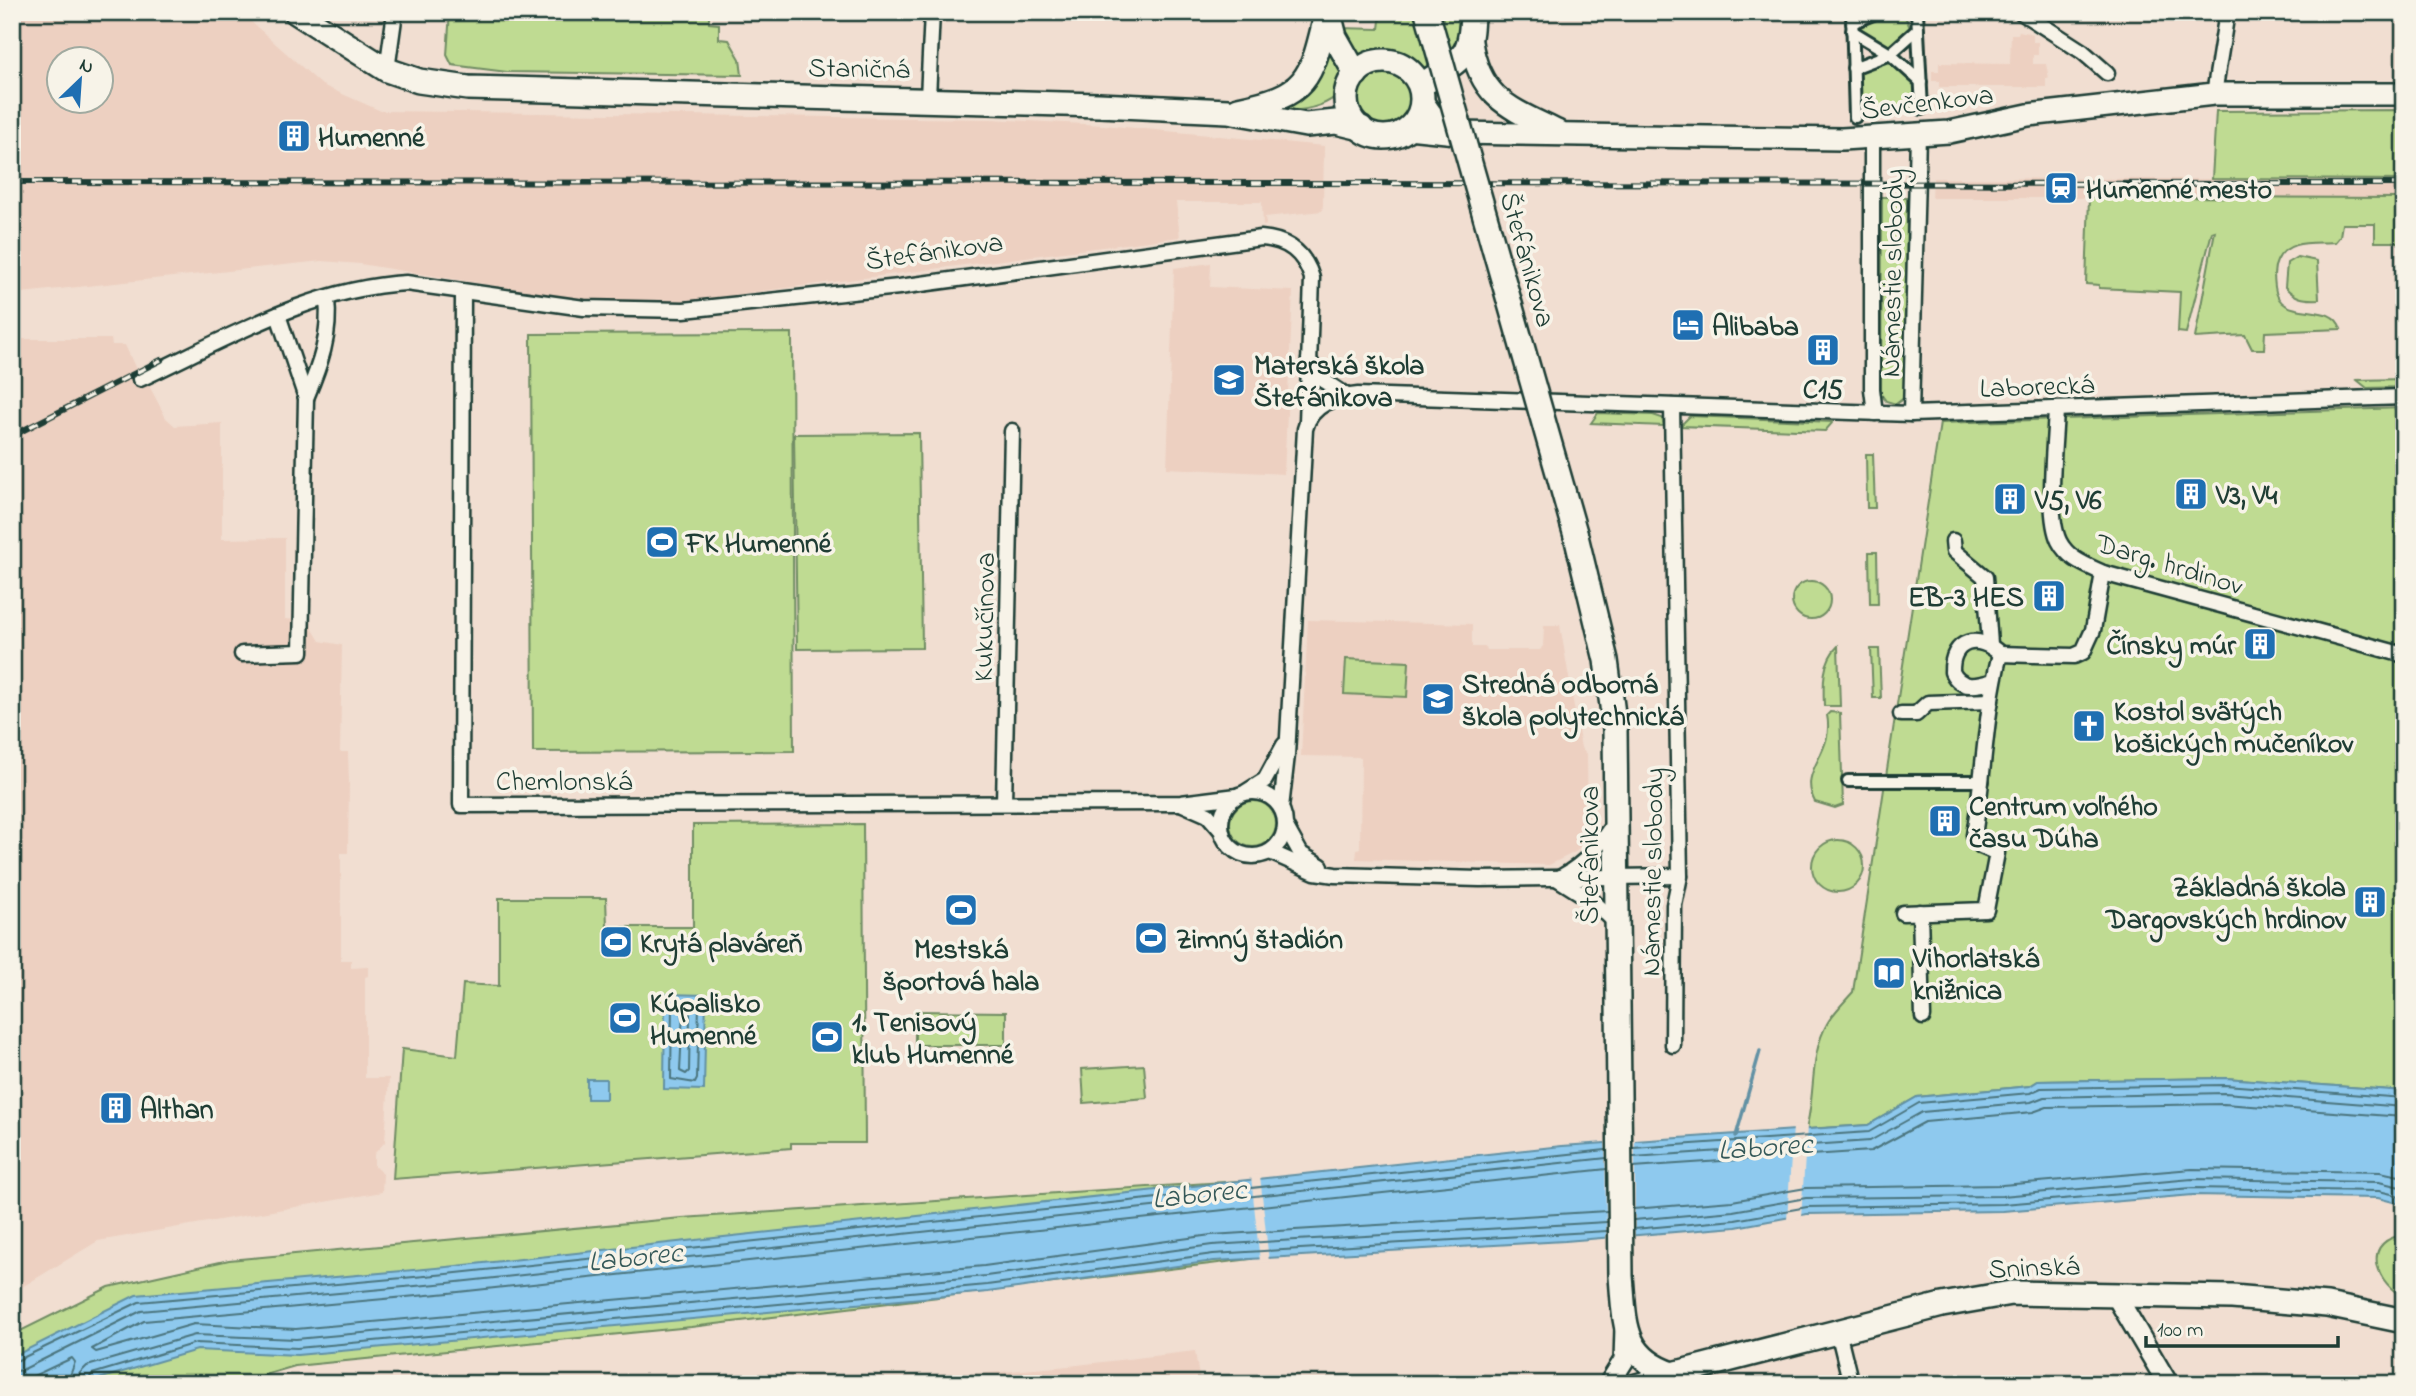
<svg xmlns="http://www.w3.org/2000/svg" width="2416" height="1396" font-family="'Indie Flower',sans-serif">
	<rect width="100%" height="100%" fill="#f1ded1"/>
	<filter id="ink" filterUnits="userSpaceOnUse"><feTurbulence type="fractalNoise" baseFrequency=".0143" numOctaves="2"/><feDisplacementMap in="SourceGraphic" scale="14" xChannelSelector="R" yChannelSelector="G"/><feConvolveMatrix kernelMatrix="1 2 1 2 8 2 1 2 1" color-interpolation-filters="sRGB"/></filter>
	<g filter="url(#ink)">
		<g fill="#edd0c1" fill-rule="evenodd">
			<path d="M12 12H240L322 85 381 111 991 119 1103 125 1324 146 1323 205 1322 211 1265 217 1266 225 1263 226 1262 202H1176L1180 237 672 303 608 304 360 264 322 261 12 294ZM60 60H102V102H60Z"/>
			<polygon points="2019,31 2033,34 2033,42 2038,42 2038,55 2033,55 2033,64 2046,64 2049,78 2046,79 2046,87 1939,87 1939,81 1932,81 1932,71 1939,71 1939,63 2010,64 2011,34 2018,34"/>
			<polygon points="1933,178 2404,180 2404,198 1932,198"/>
			<polygon points="1211,263 1210,287 1293,291 1284,474 1167,468 1174,268"/>
			<polygon points="12,339 111,339 112,345 125,345 139,376 143,374 166,418 175,426 222,423 222,539 285,538 285,619 312,621 312,628 320,641 342,645 340,752 348,752 349,782 348,853 341,853 341,960 351,960 351,968 368,967 368,976 365,977 365,1078 389,1078 385,1142 374,1154 374,1166 383,1174 382,1192 98,1241 12,1293"/>
			<polygon points="1308,620 1472,624 1472,647 1486,647 1487,650 1540,650 1543,646 1544,626 1560,625 1581,748 1587,755 1588,832 1577,851 1549,865 1356,859 1357,850 1360,849 1361,757 1301,756"/>
			<polygon points="1195,1351 1200,1384 857,1384 1069,1366"/>
		</g>
		<g fill="#bfdb92" stroke="#6f8c63" stroke-width="2">
			<polygon points="450,12 709,12 709,23 719,24 719,39 729,40 740,59 742,75 507,72 452,65 447,55"/>
			<path d="M1381 12H1467L1464 42 1421 76C1406 57 1382 51 1360 65L1340 28 1379 29Z"/>
			<polygon points="1886,12 1903,12 1912,32 1886,48 1857,31 1857,24"/>
			<path d="M1331 52 1347 77C1341 106 1304 112 1279 110L1314 84Z"/>
			<polygon points="1886,60 1895,61 1915,81 1917,106 1861,112 1859,68"/>
			<circle cx="1385" cy="100" r="29"/>
			<polygon points="2404,110 2404,180 2212,179 2216,111"/>
			<polygon points="1882,197 1907,197 1905,397 1896,404 1886,401 1881,394"/>
			<path d="M2197 197 2404 198V242H2375V224H2342L2340 236 2335 242C2315 244 2287 238 2277 261 2273 269 2274 278 2275 287 2279 325 2332 298 2341 329L2265 332 2264 349H2252L2245 335 2195 338 2215 231 2212 232 2186 333 2178 332 2180 292 2099 288V285L2086 284 2089 198Z"/>
			<path d="M2297 257 2317 261 2319 299C2303 300 2295 298 2285 287L2287 263Z"/>
			<polygon points="792,333 794,751 533,752 531,334"/>
			<polygon points="2404,379 2404,387 2367,388 2357,380"/>
			<path d="M2404 408V1091L2225 1078 2038 1081 2030 1086 1917 1097 1868 1125 1806 1129C1816 1094 1809 1054 1828 1022 1835 1011 1845 1001 1853 992L1940 423Z"/>
			<polygon points="1598,413 1653,415 1662,418 1664,426 1591,423"/>
			<polygon points="1690,416 1833,422 1825,431 1680,426"/>
			<polygon points="919,433 922,648 797,649 794,434"/>
			<polygon points="1866,454 1873,454 1875,508 1867,508"/>
			<polygon points="1869,552 1877,552 1878,604 1870,604"/>
			<circle cx="1811" cy="600" r="19"/>
			<path d="M1838 646 1840 706H1824C1823 685 1822 661 1838 646Z"/>
			<polygon points="1871,649 1879,649 1881,698 1873,698"/>
			<polygon points="1346,659 1409,662 1407,697 1344,694"/>
			<path d="M1830 712 1840 713 1843 805 1835 808 1815 802C1797 769 1835 755 1827 715Z"/>
			<circle cx="1253" cy="824" r="23"/>
			<polygon points="863,824 865,1143 791,1143 791,1148 393,1179 402,1049 457,1056 463,984 499,986 499,898 606,898 607,927 693,927 693,825"/>
			<circle cx="1838" cy="866" r="26"/>
			<polygon points="915,1011 1006,1012 1006,1045 915,1045"/>
			<polygon points="1144,1065 1147,1098 1084,1103 1082,1069"/>
			<polygon points="1238,1181 1252,1259 691,1327 295,1366 234,1384 12,1384 12,1335 109,1287 229,1260 682,1218"/>
			<path d="M2398 1236 2404 1237V1297C2378 1285 2361 1245 2398 1236Z"/>
		</g>
		<g fill="#8ec9ee" stroke="#6291a4" stroke-width="2">
			<polygon points="665,994 706,995 704,1090 664,1089"/>
			<polygon points="2225,1078 2404,1091 2404,1205 2378,1198 2193,1195 2003,1211 1807,1214 1736,1227 1565,1241 1214,1261 988,1292 297,1355 197,1350 82,1384 12,1384 12,1357 136,1295 447,1267 1562,1146 1868,1125 1917,1097 2030,1086 2038,1081"/>
			<rect x="587" y="1079" width="19" height="20"/>
		</g>
		<g fill="#f1ded1">
			<polygon points="1793,1126 1807,1126 1801,1218 1787,1220"/>
			<polygon points="1635,1137 1635,1239 1606,1241 1605,1139"/>
			<polygon points="1260,1175 1269,1262 1260,1262 1251,1176"/>
		</g>
		<g fill="none" stroke-linecap="round" stroke-linejoin="round">
			<g stroke="#4b757e" stroke-width="2">
				<polygon points="676,1001 699,1004 697,1079 695,1083 671,1079 672,1004"/>
				<polygon points="683,1010 690,1013 689,1071 686,1074 680,1071"/>
				<polyline points="1633,1148 1869,1132 1919,1103 2030,1093 2041,1088 2225,1085 2404,1098"/>
				<polyline points="1633,1157 1870,1141 1922,1112 2031,1102 2044,1097 2225,1093 2404,1107"/>
				<polyline points="1633,1167 1871,1151 1925,1122 2033,1112 2047,1107 2224,1104 2404,1117"/>
				<polyline points="1607,1169 449,1293 144,1321 92,1349 96,1352 194,1324 296,1329 984,1266 1211,1235 1607,1211"/>
				<polyline points="1633,1209 1732,1201 1806,1188 2002,1185 2192,1169 2380,1172 2404,1177"/>
				<polyline points="1634,1220 1733,1211 1806,1198 2002,1196 2192,1179 2379,1182 2404,1188"/>
				<polyline points="1634,1229 1735,1220 1807,1207 2003,1204 2192,1188 2379,1191 2404,1197"/>
				<polyline points="12,1363 139,1302 447,1274 1606,1150"/>
				<polyline points="12,1372 22,1370 141,1311 448,1283 1607,1158"/>
				<polyline points="12,1382 25,1380 72,1358 75,1362 67,1384"/>
				<polyline points="77,1384 80,1373 87,1366 195,1335 296,1339 986,1276 1212,1245 1607,1222"/>
				<polyline points="86,1384 92,1374 196,1343 297,1348 987,1285 1213,1254 1607,1231"/>
			</g>
			<polyline stroke="#6291a4" stroke-width="3.5" points="1736,1136 1760,1051"/>
			<defs>
				<g id="pedestrian">
					<polyline points="1852,12 1855,117"/>
					<polyline points="1917,12 1922,109"/>
					<polyline points="1852,23 1878,12"/>
					<polyline points="1852,31 1890,54 1921,82"/>
					<polyline points="1853,68 1890,54 1918,29"/>
					<polyline points="1848,781 1983,781"/>
				</g>
				<g id="minor">
					<polyline points="2021,12 2083,52 2107,73"/>
					<polyline points="387,70 395,12"/>
					<polyline points="2214,94 2227,12"/>
					<polyline points="928,98 932,12"/>
					<polyline points="1872,137 1872,389 1875,413"/>
					<polyline points="463,292 461,805 1181,803 1237,796"/>
					<polyline points="1309,360 1321,379 1347,396"/>
					<path d="M140 379C224 340 311 288 406 283L584 308 684 310 899 287 1261 238C1287 240 1304 252 1312 278L1307 422"/>
					<path d="M306 398C320 365 331 335 327 299"/>
					<polyline points="1672,406 1680,876 1674,905 1673,1045"/>
					<path d="M2056 409C2055 442 2046 514 2059 541 2068 559 2086 565 2103 573L2404 655"/>
					<polyline points="1911,414 1918,134"/>
					<polyline points="1953,541 1954,551 1985,577 1990,644"/>
					<polyline points="242,654 301,652 306,398 278,315"/>
					<path d="M1993 681C1977 686 1961 690 1952 672 1951 639 1979 633 2000 654"/>
					<polyline points="1901,714 1916,714 1928,703 1991,701"/>
					<circle cx="1253" cy="824" r="32"/>
					<polyline points="1246,792 1265,780 1284,745"/>
					<polyline points="1004,803 1012,431"/>
					<polyline points="1183,804 1208,815 1221,830"/>
					<path d="M1281 808 1287 755 1305 429C1311 404 1335 397 1358 395L1911 414 2404 397"/>
					<polyline points="1286,827 1301,854 1321,866"/>
					<polyline points="1270,852 1315,872 1335,875 1480,879 1680,876"/>
					<path d="M1561 877C1587 863 1598 847 1614 823"/>
					<polyline points="1558,879 1593,901 1618,925"/>
					<polyline points="1920,912 1923,1017"/>
					<path d="M1903 913 1986 910 1997 853 1981 846 1974 835C1984 775 1985 713 2000 654L2074 656 2083 652 2093 630 2103 573"/>
					<polyline points="1838,1331 1851,1384"/>
				</g>
				<g id="tertiary">
					<polyline points="2115,1294 2168,1384"/>
					<polyline points="1609,1384 1624,1360 1625,1327"/>
					<polyline points="1636,1384 1673,1374"/>
				</g>
				<g id="secondary">
					<path d="M1471 42C1480 99 1510 108 1557 131"/>
					<polyline points="1422,101 1431,114 1454,132"/>
					<polyline points="1408,128 1456,133 1842,139 1949,132 2028,115 2214,94 2404,94"/>
				</g>
				<g id="primary">
					<polyline points="296,12 387,70 419,81 468,88 1099,105 1228,111 1306,125 1336,122 1361,128"/>
					<polyline points="1329,13 1335,37 1356,74"/>
					<circle cx="1384" cy="99" r="38"/>
					<path d="M1428 81C1464 57 1471 57 1472 12"/>
					<path d="M1238 109C1309 95 1311 79 1327 12"/>
					<path d="M1576 536 1606 660 1615 729 1621 1276C1625 1323 1622 1357 1673 1374L1942 1305 2011 1293 2232 1297 2327 1305 2404 1321"/>
				</g>
			</defs>
			<use href="#pedestrian" stroke="#1f3d34" stroke-width="16"/>
			<use href="#minor" stroke="#1f3d34" stroke-width="19"/>
			<use href="#tertiary" stroke="#1f3d34" stroke-width="24"/>
			<use href="#secondary" stroke="#1f3d34" stroke-width="26"/>
			<use href="#primary" stroke="#1f3d34" stroke-width="28"/>
			<use href="#pedestrian" stroke="#f7f3e8" stroke-width="10"/>
			<use href="#minor" stroke="#f7f3e8" stroke-width="14"/>
			<use href="#tertiary" stroke="#f7f3e8" stroke-width="19"/>
			<use href="#secondary" stroke="#f7f3e8" stroke-width="21"/>
			<use href="#primary" stroke="#f7f3e8" stroke-width="23"/>
			<defs>
				<g id="rail">
					<polyline points="12,182 2404,184"/>
					<polyline points="12,436 161,360"/>
				</g>
			</defs>
			<use href="#rail" stroke="#1f3d34" stroke-width="6"/>
			<use href="#rail" stroke="#f7f3e8" stroke-width="3.5" stroke-dasharray="10" stroke-linecap="butt"/>
			<defs>
				<polyline id="primary-bridge" points="1427,12 1576,536"/>
			</defs>
			<use href="#primary-bridge" stroke="#1f3d34" stroke-width="28" stroke-linecap="butt"/>
			<use href="#primary-bridge" stroke="#f7f3e8" stroke-width="23"/>
		</g>
	</g>
	<defs>
		<symbol id="building-square" viewBox="-11 -11 22 22"><rect x="-9" y="-9" width="18" height="18" rx="4" fill="#1f6fb2" stroke="#f7f3e8"/><path d="M-4-6H4V6H1V3H-1V6H-4ZM-2.5-4.3h1.7v1.8h-1.7ZM.8-4.3h1.7v1.8H.8ZM-2.5-1h1.7V.8h-1.7ZM.8-1h1.7V.8H.8Z" fill="#fff"/></symbol>
		<symbol id="station-square" viewBox="-11 -11 22 22"><rect x="-9" y="-9" width="18" height="18" rx="4" fill="#1f6fb2" stroke="#f7f3e8"/><path d="M-3-6H3Q5-6 5-4V2Q5 4 3 4L4.5 6H3L1.5 4h-3L-3 6H-4.5L-3 4Q-5 4-5 2V-4Q-5-6-3-6ZM-3.5-4v3h7v-3ZM-3.5 1v1.5H-2V1ZM2 1v1.5H3.5V1Z" fill="#fff"/></symbol>
		<symbol id="hotel-square" viewBox="-11 -11 22 22"><rect x="-9" y="-9" width="18" height="18" rx="4" fill="#1f6fb2" stroke="#f7f3e8"/><path d="M-6-4.5h1.5V1H6V5H4.5V3h-9V5H-6ZM-4 0a1.8 1.8 0 1 1 3.6 0ZM.5 0V-2.5h3Q6-2.5 6 0Z" fill="#fff"/></symbol>
		<symbol id="school-square" viewBox="-11 -11 22 22"><rect x="-9" y="-9" width="18" height="18" rx="4" fill="#1f6fb2" stroke="#f7f3e8"/><path d="M0-5L7-2L0 1L-7-2ZM-4 1L0 2.5L4 1V4Q0 6-4 4Z" fill="#fff"/></symbol>
		<symbol id="stadium-square" viewBox="-11 -11 22 22"><rect x="-9" y="-9" width="18" height="18" rx="4" fill="#1f6fb2" stroke="#f7f3e8"/><path d="M0-5a6.5 5 0 1 0 0 10a6.5 5 0 1 0 0-10ZM-3.5-1.8h7v3.6h-7Z" fill="#fff"/></symbol>
		<symbol id="church-square" viewBox="-11 -11 22 22"><rect x="-9" y="-9" width="18" height="18" rx="4" fill="#1f6fb2" stroke="#f7f3e8"/><path d="M-1.2-6h2.4v3.5h3.3v2.4h-3.3V6h-2.4V-.1h-3.3v-2.4h3.3Z" fill="#fff"/></symbol>
		<symbol id="library-square" viewBox="-11 -11 22 22"><rect x="-9" y="-9" width="18" height="18" rx="4" fill="#1f6fb2" stroke="#f7f3e8"/><path d="M-6-4Q-3-5.5-.7-3.5V5Q-3 3-6 4ZM6-4Q3-5.5 .7-3.5V5Q3 3 6 4Z" fill="#fff"/></symbol>
	</defs>
	<g fill-rule="evenodd">
		<use href="#building-square" x="275" y="117" width="38" height="38"/>
		<use href="#station-square" x="2042" y="169" width="38" height="38"/>
		<use href="#hotel-square" x="1669" y="306" width="38" height="38"/>
		<use href="#building-square" x="1804" y="331" width="38" height="38"/>
		<use href="#school-square" x="1210" y="361" width="38" height="38"/>
		<use href="#building-square" x="2172" y="475" width="38" height="38"/>
		<use href="#building-square" x="1991" y="480" width="38" height="38"/>
		<use href="#stadium-square" x="643" y="523" width="38" height="38"/>
		<use href="#building-square" x="2030" y="577" width="38" height="38"/>
		<use href="#building-square" x="2241" y="625" width="38" height="38"/>
		<use href="#school-square" x="1419" y="680" width="38" height="38"/>
		<use href="#church-square" x="2070" y="707" width="38" height="38"/>
		<use href="#building-square" x="1926" y="802" width="38" height="38"/>
		<use href="#building-square" x="2351" y="883" width="38" height="38"/>
		<use href="#stadium-square" x="942" y="891" width="38" height="38"/>
		<use href="#stadium-square" x="1132" y="919" width="38" height="38"/>
		<use href="#stadium-square" x="597" y="923" width="38" height="38"/>
		<use href="#library-square" x="1870" y="954" width="38" height="38"/>
		<use href="#stadium-square" x="606" y="999" width="38" height="38"/>
		<use href="#stadium-square" x="808" y="1018" width="38" height="38"/>
		<use href="#building-square" x="97" y="1089" width="38" height="38"/>
	</g>
	<g text-anchor="middle" stroke-width="7" stroke-linejoin="round" paint-order="stroke">
		<g font-size="28" fill="#1f3d34" stroke="#f7f3e8">
			<text transform="translate(859 67) rotate(1)" y="10">Staničná</text>
			<text transform="translate(1927 101) rotate(-7)" y="10">Ševčenkova</text>
			<text transform="translate(934 250) rotate(-8)" y="10">Štefánikova</text>
			<text transform="translate(1529 259) rotate(74)" y="10">Štefánikova</text>
			<text transform="translate(1891 273) rotate(-89)" y="10">Námestie slobody</text>
			<text transform="translate(2037 385) rotate(-2)" y="10">Laborecká</text>
			<text transform="translate(2170 563) rotate(17)" y="10">Darg. hrdinov</text>
			<text transform="translate(983 617) rotate(-89)" y="10">Kukučínova</text>
			<text x="564" y="790">Chemlonská</text>
			<text transform="translate(1588 855) rotate(-90)" y="10">Štefánikova</text>
			<text transform="translate(1651 872) rotate(-89)" y="10">Námestie slobody</text>
			<text transform="translate(2034 1266) rotate(-2)" y="10">Sninská</text>
		</g>
		<g font-size="28" font-weight="bold" fill="#1f3d34" stroke="#f7f3e8" text-anchor="start">
			<text x="318" y="146">Humenné</text>
			<text x="2086" y="198">Humenné mesto</text>
			<text x="1712" y="335">Alibaba</text>
			<text x="1254" y="374">Materská škola<tspan x="1254" dy="32">Štefánikova</tspan></text>
			<text x="1823" y="398" text-anchor="middle">C15</text>
			<text x="2216" y="504">V3, V4</text>
			<text x="2035" y="509">V5, V6</text>
			<text x="686" y="552">FK Humenné</text>
			<text x="2024" y="606" text-anchor="end">EB-3 HES</text>
			<text x="2236" y="654" text-anchor="end">Čínsky múr</text>
			<text x="1462" y="693">Stredná odborná<tspan x="1462" dy="32">škola polytechnická</tspan></text>
			<text x="2114" y="720">Kostol svätých<tspan x="2114" dy="32">košických mučeníkov</tspan></text>
			<text x="1969" y="815">Centrum voľného<tspan x="1969" dy="32">času Dúha</tspan></text>
			<text x="2346" y="896" text-anchor="end">Základná škola<tspan x="2346" dy="32">Dargovských hrdinov</tspan></text>
			<text x="1176" y="948">Zimný štadión</text>
			<text x="640" y="952">Krytá plaváreň</text>
			<text x="961" y="958" text-anchor="middle">Mestská<tspan x="961" dy="32">športová hala</tspan></text>
			<text x="1913" y="967">Vihorlatská<tspan x="1913" dy="32">knižnica</tspan></text>
			<text x="650" y="1012">Kúpalisko<tspan x="650" dy="32">Humenné</tspan></text>
			<text x="852" y="1031">1. Tenisový<tspan x="852" dy="32">klub Humenné</tspan></text>
			<text x="140" y="1118">Althan</text>
		</g>
		<g font-size="30" font-style="italic" fill="#355959" stroke="#f7f3e8">
			<text transform="translate(1765 1146) rotate(-4)" y="10">Laborec</text>
			<text transform="translate(1199 1193) rotate(-6)" y="10">Laborec</text>
			<text transform="translate(635 1256) rotate(-6)" y="10">Laborec</text>
		</g>
	</g>
	<rect width="2416" height="1396" fill="none" stroke="#f7f3e8" stroke-width="42"/>
	<rect x="21" y="21" width="2374" height="1354" fill="none" stroke="#1f3d34" stroke-width="2.5" filter="url(#ink)"/>
	<g transform="translate(80 80) rotate(25)"><circle r="33" fill="#f7f3e8" stroke="#a1aaa0" stroke-width="2"/>
	<path d="M0-5L12 26L0 18L-12 26Z" fill="#1f6fb2"/>
	<text y="-10" font-size="19" font-weight="bold" text-anchor="middle" fill="#1f3d34">N</text>
	</g>
	<path d="M2146 1336v10h192v-10" fill="none" stroke="#1f3d34" stroke-width="3.5"/>
	<text x="2157" y="1336" font-size="21" fill="#1f3d34" stroke="#f7f3e8" stroke-width="5" paint-order="stroke">100 m</text>
</svg>
